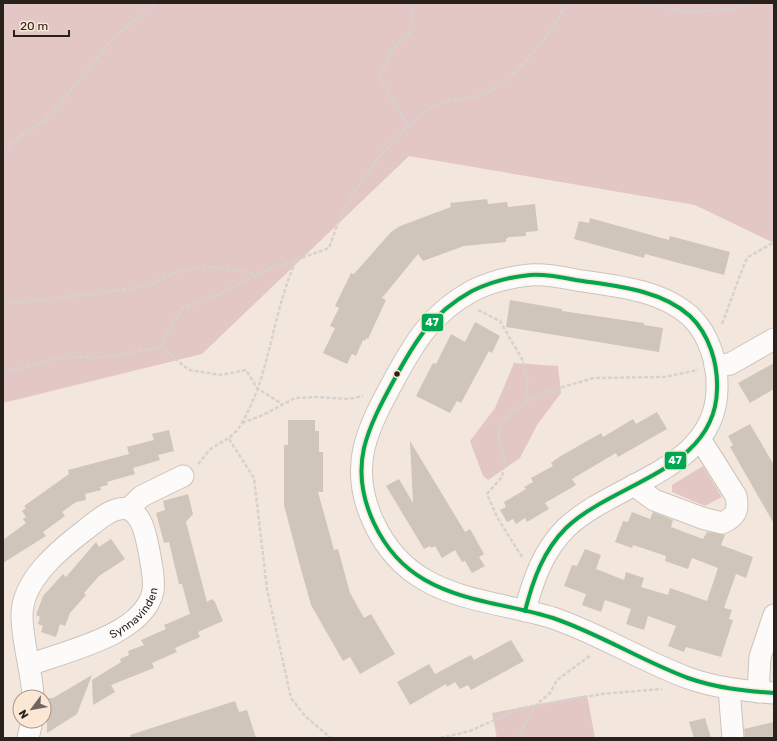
<svg xmlns="http://www.w3.org/2000/svg" width="777" height="741" font-family="Rubik,sans-serif">
	<rect width="100%" height="100%" fill="#f3e7dd"/>
	<g fill="#e2c7c5">
		<polygon points="3,3 774,3 774,243 695,205 409,156 202,354 3,403"/>
		<polygon points="514,363 558,366 561,393 537,425 520,458 488,480 483,476 470,441 495,408"/>
		<polygon points="703,466 722,497 705,506 672,492 672,485"/>
		<polygon points="587,695 595,738 497,738 492,713"/>
	</g>
	<g fill="#cfc5ba">
		<polygon points="487,199 488,204 507,202 508,207 535,204 538,231 526,232 526,236 509,237 506,239 506,242 464,246 423,261 418,254 382,298 386,300 368,339 366,338 365,341 363,340 356,356 352,354 347,364 323,353 335,328 330,326 339,308 335,306 351,273 354,274 391,232 400,226 451,207 450,203"/>
		<polygon points="590,218 669,240 670,236 730,252 724,275 645,254 644,258 574,239 579,221 589,223"/>
		<polygon points="510,300 562,309 562,311 644,323 644,325 663,328 659,352 506,327"/>
		<polygon points="475,322 500,336 492,353 489,351 461,403 457,401 450,413 416,396 433,363 436,364 451,334 465,342"/>
		<polygon points="774,363 774,389 750,403 738,383"/>
		<polygon points="657,412 667,429 618,457 616,453 572,479 576,485 545,503 549,509 527,522 525,518 516,524 513,519 507,522 500,510 506,507 504,502 526,489 524,487 533,482 531,478 553,466 551,463 559,457 601,433 603,437 633,419 636,424"/>
		<polygon points="288,420 315,420 315,431 319,431 319,452 323,452 323,492 318,492 334,550 338,549 350,593 364,618 371,614 395,654 360,674 350,657 343,661 311,605 299,562 284,505 284,445 288,445"/>
		<polygon points="750,424 774,465 774,524 730,447 733,445 728,436"/>
		<polygon points="169,430 174,451 158,455 160,460 133,468 135,474 107,482 108,485 100,487 101,490 85,494 86,500 76,502 62,512 65,516 43,532 46,536 3,563 3,540 26,523 23,519 26,517 22,511 26,508 24,506 69,474 68,470 129,454 127,447 154,440 152,434"/>
		<polygon points="410,441 465,532 470,529 484,554 479,557 485,566 472,573 465,561 462,562 455,550 442,558 435,546 431,548 430,546 424,549 386,486 399,479 413,503"/>
		<polygon points="188,494 193,514 186,522 207,602 212,599 215,602 223,621 198,632 200,637 175,648 177,652 152,663 154,668 111,685 115,692 93,705 92,680 121,662 120,659 129,655 128,651 144,645 141,640 166,629 164,625 190,614 182,584 179,584 169,542 164,543 156,513 165,510 163,501"/>
		<polygon points="632,512 650,519 653,512 673,520 671,527 703,539 707,532 722,534 725,535 721,545 753,557 746,578 736,574 724,608 732,610 729,619 733,620 721,657 686,647 684,652 668,646 676,626 648,616 644,630 626,624 631,609 605,600 601,612 582,605 586,594 564,586 572,565 577,566 585,549 601,555 596,569 624,580 626,572 644,578 641,587 668,595 670,588 707,601 718,568 692,558 688,569 665,561 666,556 633,545 632,548 615,542 623,521 628,522"/>
		<polygon points="111,539 125,559 99,576 84,593 86,595 70,613 65,626 60,624 56,637 41,632 43,626 38,624 40,617 36,615 43,596 63,574 66,577 96,542 99,547"/>
		<polygon points="511,640 524,661 471,690 468,685 460,689 455,682 447,687 446,684 410,705 397,682 429,664 435,674 471,655 474,660"/>
		<polygon points="92,675 77,714 47,733 47,698 53,698"/>
		<polygon points="235,701 239,712 247,710 256,738 131,738 130,735"/>
		<polygon points="705,718 711,738 694,738 689,722"/>
		<polygon points="774,722 774,738 745,738 744,729"/>
	</g>
	<g fill="none" stroke-linecap="round" stroke-linejoin="round">
		<defs>
			<g id="minor">
				<polyline points="715,366 730,364 774,339"/>
				<path d="M634 485 654 500 702 518 722 523C736 517 739 510 736 496L700 439"/>
				<path d="M525 611C533 580 543 551 566 528 614 482 716 470 717 389 718 363 709 334 690 316 660 289 614 286 576 280 561 277 545 274 530 275 509 277 490 282 472 291 432 313 415 341 394 380 382 402 370 424 364 448 353 497 381 555 425 580 463 602 512 605 553 618 600 634 642 661 688 678 716 688 745 691 774 693"/>
				<path id="s1" d="M29 665C66 651 144 635 153 591 155 578 151 564 149 551 146 537 143 515 128 509"/>
				<polyline points="729,689 733,738"/>
				<polyline points="758,692 760,657 774,615"/>
				<path d="M33 697C32 670 22 643 22 615 22 580 60 549 85 530 97 521 112 506 128 509L142 496 183 476"/>
				<polyline points="28,738 32,721"/>
			</g>
		</defs>
		<use href="#minor" stroke="#cdc3bb" stroke-width="23"/>
		<g stroke="#d5d2cf" stroke-width="2.5" stroke-dasharray="4 2" stroke-linecap="butt">
			<polyline points="642,3 689,12 724,10 754,3"/>
			<polyline points="408,126 380,78 391,51 410,32 413,9 408,3"/>
			<polyline points="3,152 14,141 52,114 115,36 156,3"/>
			<polyline points="3,304 101,293 146,286 175,273 201,266 244,271 257,274"/>
			<polyline points="478,310 500,321 522,359 528,383 525,404"/>
			<polyline points="722,324 745,262 748,257 771,244 774,244"/>
			<polyline points="161,347 189,370 221,375 246,370 257,388 282,404"/>
			<path d="M3 373 62 357H106L161 347 168 331 183 307 208 300 257 274 329 248C333 237 337 225 342 214 360 177 397 131 431 108 445 99 466 101 481 95 513 83 552 33 567 3"/>
			<polyline points="242,423 263,415 295,398 316,397 349,399 363,396"/>
			<polyline points="229,439 254,478 267,589 291,698 305,716 331,738"/>
			<path d="M198 464C203 459 207 452 212 448 226 439 233 438 242 423 271 372 272 313 296 261"/>
			<polyline points="522,557 497,517 487,494 502,477 505,460 498,436 500,424 510,413 542,393 594,378 664,377 698,370"/>
			<polyline points="440,738 470,731 521,708 602,694 662,689"/>
			<polyline points="517,738 536,705 550,693 557,680 591,655"/>
		</g>
		<use href="#minor" stroke="#fdfbfa" stroke-width="21"/>
		<defs>
			<path id="bus-1" d="M525 611C533 580 543 551 566 528 614 482 716 470 717 389 718 363 709 334 690 316 660 289 614 286 576 280 561 277 545 274 530 275 509 277 490 282 472 291 432 313 415 341 394 380 382 402 370 424 364 448 353 497 381 555 425 580 463 602 512 605 553 618 600 634 642 661 688 678 716 688 745 691 774 693"/>
		</defs>
		<use href="#bus-1" stroke="#fce6d4" stroke-width="7"/>
		<use href="#bus-1" stroke="#00a651" stroke-width="4"/>
	</g>
	<circle fill="#29211b" stroke="#fce6d4" stroke-width="1.5" cx="397" cy="374" r="3.5"/>
	<g text-anchor="middle" stroke-width="4" stroke-linejoin="round" paint-order="stroke">
		<g font-size="11" fill="#29211b" stroke="#fce6d4">
			<text dy="4" stroke="none"><textPath href="#s1" startOffset="120">Synnavinden</textPath></text>
		</g>
	</g>
	<g stroke="#fce6d4" stroke-width="1.5">
		<rect x="421" y="313" width="23" height="19" rx="4" fill="#00a651"/>
		<rect x="664" y="451" width="23" height="19" rx="4" fill="#00a651"/>
	</g>
	<g font-size="11" text-anchor="middle" font-weight="bold" fill="#fff">
		<text x="432" y="326">47</text>
		<text x="675" y="464">47</text>
	</g>
	<rect width="777" height="741" fill="none" stroke="#29211b" stroke-width="8"/>
	<g transform="translate(32 709) rotate(238)"><circle r="19" fill="#fce6d4" stroke="#a8978a"/>
	<path d="M0-3L7 15L0 10L-7 15Z" fill="#70665f"/>
	<text y="-6" font-size="11" font-weight="bold" text-anchor="middle" fill="#29211b">N</text>
	</g>
	<path d="M14 30v6h55v-6" fill="none" stroke="#29211b" stroke-width="2"/>
	<text x="20" y="30" font-size="12" fill="#29211b" stroke="#fce6d4" stroke-width="3" paint-order="stroke">20 m</text>
</svg>
